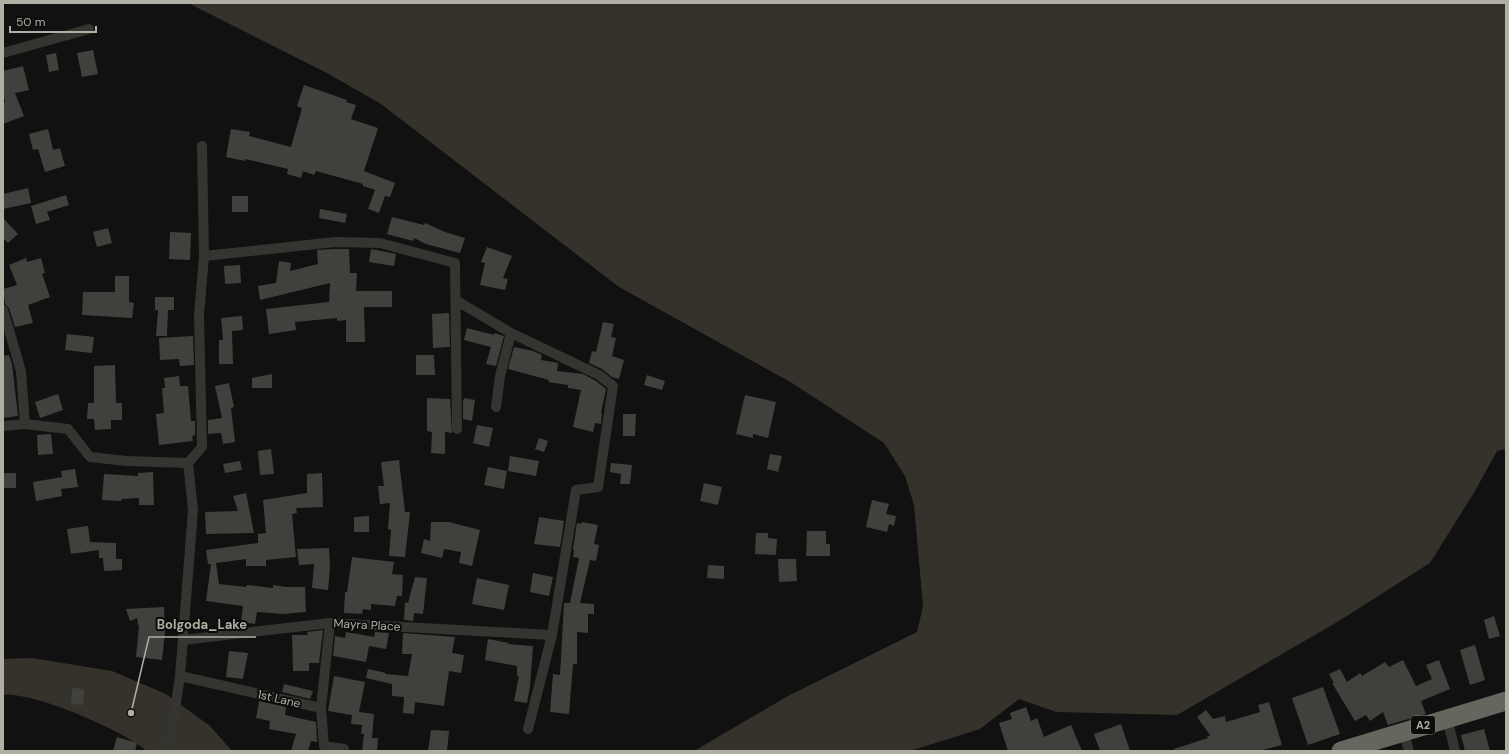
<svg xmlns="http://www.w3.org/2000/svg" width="1509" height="754" font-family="'DM Sans',sans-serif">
	<rect width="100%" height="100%" fill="#101110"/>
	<g fill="#34322a">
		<polygon points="188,3 1506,3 1506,449 1497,451 1475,491 1430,563 1339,621 1177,715 1056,712 1019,699 980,729 910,751 694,751 788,696 917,632 923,606 914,505 905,476 884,443 792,383 619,287 381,104 327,73"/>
		<path d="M32 658 112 671 166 694 210 726 232 751H147C124 731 33 691 3 695V659Z"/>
	</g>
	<g fill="#40413d">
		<polygon points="93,50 98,74 82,77 77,53"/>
		<polygon points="56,53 59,70 49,72 46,55"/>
		<polygon points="23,66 29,90 15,93 24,116 3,124 3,103 5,102 3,94 3,71"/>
		<polygon points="304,85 347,100 346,102 356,105 351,119 378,128 364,171 395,183 390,197 385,196 379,213 368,209 375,190 363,186 363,184 316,171 314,175 303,171 301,178 287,174 288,169 245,159 245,161 226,157 231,129 250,132 249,136 291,147 302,108 297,106"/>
		<polygon points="48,129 53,150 60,148 65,166 45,172 38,149 33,150 29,134"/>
		<polygon points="28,188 31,203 3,209 3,194"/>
		<polygon points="66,195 69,205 47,212 50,220 36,224 31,206"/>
		<rect x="232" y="196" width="16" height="16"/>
		<polygon points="320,209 347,214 345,223 319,218"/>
		<polygon points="392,217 424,225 425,223 445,232 465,238 460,253 426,244 414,238 413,241 387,234"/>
		<polygon points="3,218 18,234 8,243 3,238"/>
		<polygon points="108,228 112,243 97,247 93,232"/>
		<polygon points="170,232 191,233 190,260 169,259"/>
		<polygon points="487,247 512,256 503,278 508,279 505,290 480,285 485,263 481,262"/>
		<polygon points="335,249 349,249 350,273 357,273 356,291 392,291 392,307 364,307 365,342 346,342 346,320 337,321 337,318 295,322 296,330 269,334 266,309 329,302 330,283 260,300 258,286 276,283 279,261 291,263 290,271 318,264 317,250"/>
		<polygon points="371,249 396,254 394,266 369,262"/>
		<polygon points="26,258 27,262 41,258 45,273 42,274 50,297 28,305 33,323 15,327 9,308 5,304 3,289 17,285 9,265"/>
		<polygon points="240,265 241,283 225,284 224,266"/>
		<polygon points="115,276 129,276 129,302 134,303 132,318 82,315 83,292 115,292"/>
		<polygon points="155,297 174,297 174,310 168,310 167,336 156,336 158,310 155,310"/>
		<polygon points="449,313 450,347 433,348 432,314"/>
		<polygon points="242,316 243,330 232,331 233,364 219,364 219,340 223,340 221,318"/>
		<polygon points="603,322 614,324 611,337 616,338 612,356 624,360 619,379 612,377 602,369 589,363 592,351 596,352"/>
		<polygon points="467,328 494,335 494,333 504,336 496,366 486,364 491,347 464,340"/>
		<polygon points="67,334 94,337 92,353 65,350"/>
		<polygon points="193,336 194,365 180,366 179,359 160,360 159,338"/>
		<polygon points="514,347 533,351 542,355 541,360 558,363 557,371 583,374 596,381 606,389 601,413 602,413 601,424 595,423 593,432 573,427 581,390 568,388 568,385 548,382 549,380 508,369"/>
		<polygon points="9,355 12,364 18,416 3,418 3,356"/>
		<polygon points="416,355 434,355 435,375 416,375"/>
		<polygon points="115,365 116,403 122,403 122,420 111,420 111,429 95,430 94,419 87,419 88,403 94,403 94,366"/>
		<polygon points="272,374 272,388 252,388 252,378"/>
		<polygon points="647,375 665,381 662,390 644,385"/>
		<polygon points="179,376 180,386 188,386 191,421 195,421 195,435 192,436 193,441 159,445 156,414 164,413 162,388 165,388 164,378"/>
		<polygon points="229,383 234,407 231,408 235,442 223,444 221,433 208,434 208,420 222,418 215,386"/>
		<polygon points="58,394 63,410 40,418 35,402"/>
		<polygon points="745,395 776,402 768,438 753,434 753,438 736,434"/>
		<polygon points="427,398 450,399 452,433 445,432 445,454 431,453 432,432 427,431"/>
		<polygon points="465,398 475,400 472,421 463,419 463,400"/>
		<polygon points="623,414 636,414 635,436 623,436"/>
		<polygon points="477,425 493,428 489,447 473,443"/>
		<polygon points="51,434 53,454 38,455 37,435"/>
		<polygon points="539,438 548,441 544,452 535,449"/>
		<polygon points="271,449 274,474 260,475 258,451"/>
		<polygon points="770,454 782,456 778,472 767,469"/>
		<polygon points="510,456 539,461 536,476 508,471"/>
		<polygon points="399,460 405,512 410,512 405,557 389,556 391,530 388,529 390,503 380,504 378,486 384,486 381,462"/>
		<polygon points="240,461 242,470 225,473 223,464"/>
		<polygon points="611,463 632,465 630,484 620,484 621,474 610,472"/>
		<polygon points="488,467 507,471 504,489 484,485"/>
		<polygon points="75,469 78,487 61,489 62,496 36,501 33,482 62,477 61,471"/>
		<polygon points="153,472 154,505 139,505 139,498 122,499 121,501 102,500 104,474 138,476 138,473"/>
		<rect x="3" y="473" width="13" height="15"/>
		<polygon points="322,473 323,507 296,508 297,513 292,514 296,557 266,560 266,566 246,566 246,559 216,563 219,584 246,587 247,585 273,588 273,585 285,587 305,587 306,612 283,614 257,612 255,624 241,622 243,606 206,601 211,564 208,564 206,550 258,543 258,534 266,533 263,500 307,493 307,474"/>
		<polygon points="704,483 722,487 718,505 700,501"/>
		<polygon points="246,493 254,533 206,534 205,512 238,511 233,496"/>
		<polygon points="872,500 889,504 886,514 896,516 894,526 889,524 887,532 866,527"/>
		<polygon points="369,516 369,532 354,532 354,517"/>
		<polygon points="539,517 564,521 560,547 534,544"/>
		<polygon points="431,522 449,522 480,530 472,566 459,563 461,552 444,549 442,558 421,553 424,539 430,541"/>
		<polygon points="582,522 598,525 594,544 599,545 596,561 590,560 580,603 594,604 594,614 588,614 588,633 577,632 577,664 573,664 569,714 550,712 553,674 560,675 564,603 570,603 579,558 573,557 574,550 573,549 577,523 581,524"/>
		<polygon points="88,526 90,542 116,543 116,559 122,559 122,570 104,571 103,558 99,558 99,550 71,554 67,529"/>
		<polygon points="807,531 826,531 826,544 830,544 830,556 806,556"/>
		<polygon points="756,533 768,533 768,538 777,539 776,555 755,554"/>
		<polygon points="329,548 330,567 328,590 312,588 314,564 299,565 297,549"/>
		<polygon points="352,557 394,562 392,574 403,575 402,596 397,596 395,606 371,604 371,610 363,609 362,614 344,613 345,592 347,592"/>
		<polygon points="778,559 796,559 797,581 779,582"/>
		<polygon points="708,565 724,566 724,579 707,578"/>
		<polygon points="533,573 553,577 549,596 530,592"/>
		<polygon points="415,577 427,578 423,614 414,613 413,621 404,620 405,602 408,603"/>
		<polygon points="477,578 509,585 504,610 472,604"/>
		<polygon points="164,607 165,632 162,660 136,657 139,625 138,625 137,618 130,621 126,609"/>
		<polygon points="1494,616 1500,636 1489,639 1484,620"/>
		<polygon points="323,630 319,663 309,663 309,671 293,671 292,635 308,635 307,632"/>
		<polygon points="346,632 374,637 375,632 389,633 386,649 369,646 366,662 333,656 335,636 345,638"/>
		<polygon points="403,633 455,637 452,653 464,655 461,673 449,671 444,706 415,702 414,714 403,713 404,697 392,696 392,684 366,678 368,669 386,673 385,674 408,676 412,654 402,654"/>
		<polygon points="488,639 509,643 508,644 533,646 530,686 527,703 514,701 519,676 517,676 517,666 485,660"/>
		<polygon points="1475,645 1485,680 1470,685 1460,650"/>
		<polygon points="229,651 248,653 243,679 226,677"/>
		<polygon points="1403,660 1416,686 1432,679 1426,665 1439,660 1450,689 1421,701 1426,714 1388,725 1383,712 1370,721 1366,715 1355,721 1332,683 1334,683 1329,674 1340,669 1347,682 1360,673 1362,676 1385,662 1389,667"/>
		<polygon points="334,676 365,682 359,712 374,714 372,738 378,738 377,751 362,751 364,734 361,734 362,725 351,724 352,715 328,711"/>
		<polygon points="284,684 313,691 310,699 282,692"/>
		<polygon points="1323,687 1340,734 1308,745 1292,698"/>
		<polygon points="72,688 84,689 83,705 71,704"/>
		<polygon points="259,701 286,707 285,715 316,722 317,742 311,741 308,751 291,751 296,734 269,729 270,721 256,718"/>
		<polygon points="1269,702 1282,745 1258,751 1174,751 1174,749 1208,738 1207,737 1210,735 1197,717 1206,710 1213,719 1225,716 1226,722 1260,712 1258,705"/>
		<polygon points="1026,707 1031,721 1037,718 1044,737 1071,725 1082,751 1008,751 999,723 1012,719 1010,713"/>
		<polygon points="1121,724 1130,751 1100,751 1094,734"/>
		<polygon points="1484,729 1490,751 1465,751 1461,735"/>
		<polygon points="431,730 449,731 447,751 428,751"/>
		<polygon points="117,737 137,743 135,751 113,751"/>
	</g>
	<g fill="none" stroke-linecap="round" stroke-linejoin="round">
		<g stroke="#343531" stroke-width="10">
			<polyline points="3,53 89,29"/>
			<polyline points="204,256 335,242 380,243 455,263 457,429"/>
			<polyline points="457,301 511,333 599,375 613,386 598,487 576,490 552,635 528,729"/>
			<polyline points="3,310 21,371 25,424"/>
			<polyline points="496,407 500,376 511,333"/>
			<polyline points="3,426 25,424 68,429 90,457 126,461 188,463"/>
			<polyline points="183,640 330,623 552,635"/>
			<polyline points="180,676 321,708 324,746 344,749"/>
			<polyline points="321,708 330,623"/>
			<polyline points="1447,718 1455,751"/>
			<polyline points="1403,731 1409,751"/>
			<polyline points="169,751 180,676 193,510 188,463 202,447 199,315 204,256 202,146"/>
		</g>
		<polyline stroke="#65665e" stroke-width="19" points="1341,751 1506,701"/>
	</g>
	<g text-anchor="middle" stroke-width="4" stroke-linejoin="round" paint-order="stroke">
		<rect fill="#0b0c0b" stroke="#7e7f75" stroke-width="1" x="1411" y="716" width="24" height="18" rx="3"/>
		<g font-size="11" font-weight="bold" fill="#afb0a3">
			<text x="1423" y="729">A2</text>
		</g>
		<g font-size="12" fill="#afb0a3" stroke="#0b0c0b">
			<text transform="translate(367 625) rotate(3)" y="4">Mayra Place</text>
			<text transform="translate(279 699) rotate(13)" y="4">1st Lane</text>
		</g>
	</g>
	<path fill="none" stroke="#afb0a3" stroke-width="1.5" d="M131 713L149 637H256"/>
	<circle fill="#afb0a3" stroke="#0b0c0b" stroke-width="1.5" cx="131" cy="713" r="4"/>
	<g font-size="13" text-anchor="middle" font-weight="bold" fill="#afb0a3" stroke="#0b0c0b" stroke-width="4" stroke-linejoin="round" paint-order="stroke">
		<text x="202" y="629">Bolgoda_Lake</text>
	</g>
	<rect width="1509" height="754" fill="none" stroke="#afb0a3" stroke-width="8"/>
	<path d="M10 26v6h86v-6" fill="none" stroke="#afb0a3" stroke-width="2"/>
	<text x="16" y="26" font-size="12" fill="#afb0a3" stroke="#0b0c0b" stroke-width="3" paint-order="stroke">50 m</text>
</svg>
